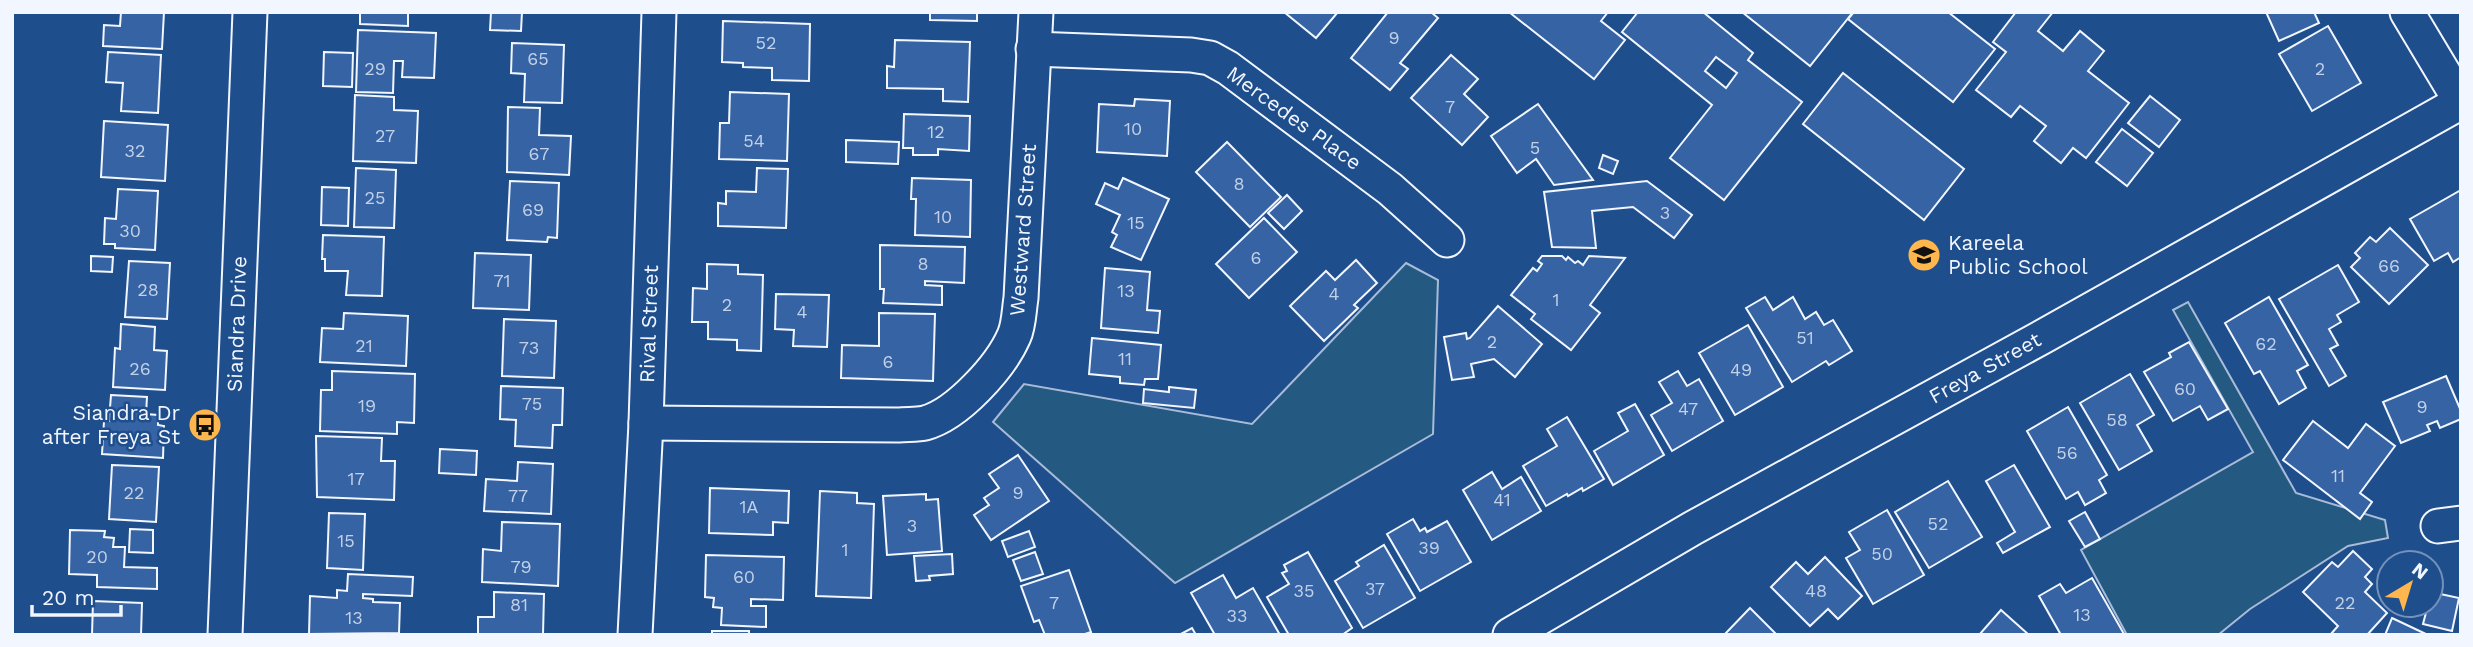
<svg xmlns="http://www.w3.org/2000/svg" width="2473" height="647" font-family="'Work Sans',sans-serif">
	<rect width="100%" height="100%" fill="#1f4e8c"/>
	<g fill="#245a82" stroke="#a8bbd7" stroke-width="2">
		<polygon points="1406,263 1438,280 1433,434 1175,583 993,422 1024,384 1252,424"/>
		<polygon points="2188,302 2296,493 2385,520 2388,538 2348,546 2250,609 2218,635 2127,635 2081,550 2253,452 2173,310"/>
	</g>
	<g fill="#3563a3" stroke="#f2f6ff" stroke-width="2" fill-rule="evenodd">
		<polygon points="121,12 164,12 162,49 103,46 104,25 120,26"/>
		<polygon points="360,12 408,12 408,26 360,24"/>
		<polygon points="491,12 522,12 521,31 490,30"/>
		<polygon points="930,12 977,12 977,21 930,20"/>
		<polygon points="1284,12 1338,12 1316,38"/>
		<polygon points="1388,12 1431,12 1438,18 1400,63 1408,69 1390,90 1351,58"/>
		<polygon points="1509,12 1608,12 1601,21 1625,40 1594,79"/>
		<path d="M1638 12H1703L1753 53 1748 60 1802 102 1724 200 1670 158 1712 105 1622 32ZM1716 57 1737 73 1726 88 1705 71Z"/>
		<polygon points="1742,12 1853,12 1810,66"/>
		<polygon points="1854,12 1948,12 1995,49 1953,102 1848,19"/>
		<polygon points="2016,12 2053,12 2038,31 2063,51 2080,31 2104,51 2088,71 2129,103 2086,158 2073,148 2061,163 2034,141 2046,126 2020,106 2011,117 1976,90 2006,52 1993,42"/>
		<polygon points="2266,12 2314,12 2319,23 2279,41"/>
		<polygon points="723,21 810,24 809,81 772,80 772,68 743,67 743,63 722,62"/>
		<polygon points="2328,26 2361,83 2312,111 2279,54"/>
		<polygon points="358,30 436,33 434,78 402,77 403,61 394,61 393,93 356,92"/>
		<polygon points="895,40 970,42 968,102 943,101 943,89 887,88 887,66 894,67"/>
		<polygon points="512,43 564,45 562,103 524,102 525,74 511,73"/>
		<polygon points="108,52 161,55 158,113 121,111 123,83 106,82"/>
		<polygon points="324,52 353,53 352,87 323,86"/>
		<polygon points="1451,55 1478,79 1464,94 1488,117 1462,145 1411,98"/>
		<polygon points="1843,73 1964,169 1924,220 1803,124"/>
		<polygon points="730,92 789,94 787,161 719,159 720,123 729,123"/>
		<polygon points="355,95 394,97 394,110 418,111 416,163 353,161"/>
		<polygon points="2150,96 2180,120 2159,147 2128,123"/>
		<polygon points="1135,99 1170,101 1167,156 1097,152 1099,104 1134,106"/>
		<polygon points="1538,104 1593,180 1554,185 1536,159 1517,173 1491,136"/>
		<polygon points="508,107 540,108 539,135 571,136 569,175 507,172"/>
		<polygon points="904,114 970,116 969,151 938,149 938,155 913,155 913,148 903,148"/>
		<polygon points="104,121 168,125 165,181 101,177"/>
		<polygon points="2122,129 2153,153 2127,186 2096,162"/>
		<polygon points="846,140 899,142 898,164 846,162"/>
		<polygon points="1227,142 1281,197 1250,227 1196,172"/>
		<polygon points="1603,155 1618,161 1613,174 1599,168"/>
		<polygon points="356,168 396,170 394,228 354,227"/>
		<polygon points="757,168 788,169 786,228 718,226 718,203 726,204 726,191 756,192"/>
		<polygon points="912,178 971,180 970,237 915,235 916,199 911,199"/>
		<polygon points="1123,178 1169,199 1141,260 1111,247 1117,235 1112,232 1120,215 1096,204 1105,183 1118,189"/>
		<polygon points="510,181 559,183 557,238 548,237 547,242 507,240"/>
		<polygon points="1647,181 1692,215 1674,238 1633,207 1592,211 1596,248 1552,247 1544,192"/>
		<polygon points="322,187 349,188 348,226 321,225"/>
		<polygon points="118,189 158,191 155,250 115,248 115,244 104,244 105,218 116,219"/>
		<polygon points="2461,190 2461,257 2453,262 2448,253 2434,261 2410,219"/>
		<polygon points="1287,195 1302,211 1284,229 1268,213"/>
		<polygon points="1264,218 1297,252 1249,298 1216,264"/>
		<polygon points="2390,228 2428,265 2389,304 2351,267 2360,258 2355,253 2370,237 2376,242"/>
		<polygon points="323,235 384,237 382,296 346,295 348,271 325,271 325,259 322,259"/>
		<polygon points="880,245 965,247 964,283 925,281 925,285 942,286 942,305 883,303 884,289 880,289"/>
		<polygon points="475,253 531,255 529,310 473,308"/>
		<polygon points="91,256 113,257 112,272 91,271"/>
		<polygon points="1542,256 1562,256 1566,260 1568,257 1575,263 1578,261 1583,265 1589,256 1625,258 1590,305 1600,313 1571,350 1531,319 1535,314 1511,295 1533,268 1537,271 1542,264 1538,261"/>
		<polygon points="1356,260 1377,283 1354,305 1358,308 1324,341 1290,306 1326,271 1335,280"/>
		<polygon points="129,261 170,263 167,319 125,317"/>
		<polygon points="707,264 738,265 738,274 763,275 761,351 737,350 737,340 708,339 708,322 692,322 693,288 707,289"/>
		<polygon points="2338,265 2359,302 2337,315 2341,322 2329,329 2338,345 2330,349 2346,376 2329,386 2279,299"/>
		<polygon points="1105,268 1150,272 1147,310 1160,311 1158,333 1101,328"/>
		<polygon points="776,294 829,295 827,347 793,346 794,330 775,329"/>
		<polygon points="1765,297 1773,310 1793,297 1805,319 1816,312 1824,325 1833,320 1852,351 1829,365 1826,361 1792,382 1746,308"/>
		<polygon points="2269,297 2308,365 2297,371 2306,388 2279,404 2260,371 2254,374 2225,323"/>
		<polygon points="1498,306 1542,344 1515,377 1494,359 1471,364 1474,377 1452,380 1444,337 1466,333 1467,339 1470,338"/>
		<polygon points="344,313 408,316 406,366 320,362 322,328 343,329"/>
		<polygon points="879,313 935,314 933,381 841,378 842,345 879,346"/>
		<polygon points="504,319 556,321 554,378 502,376"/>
		<polygon points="121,324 155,327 154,350 167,351 165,390 113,387 115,348 120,349"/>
		<polygon points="1748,325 1783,387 1735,415 1699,353"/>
		<polygon points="1092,338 1161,345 1158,379 1145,379 1144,385 1120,383 1120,377 1089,374"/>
		<polygon points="2189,342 2228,409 2208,420 2200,406 2173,421 2144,372 2171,357 2169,353"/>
		<polygon points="332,371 415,374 414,423 397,422 397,434 320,431 321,390 332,390"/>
		<polygon points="1678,371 1687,386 1699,379 1723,421 1672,451 1651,415 1672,403 1659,382"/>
		<polygon points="2130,374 2154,415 2137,425 2152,451 2119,470 2080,403"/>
		<polygon points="2446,376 2461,411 2461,419 2440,428 2437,421 2427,425 2430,431 2401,443 2383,402"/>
		<polygon points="501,386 563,388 562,425 553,425 552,448 515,446 516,420 500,419"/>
		<polygon points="1169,387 1196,390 1194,408 1143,403 1144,389 1169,392"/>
		<polygon points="111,395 147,397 146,414 158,415 158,425 164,426 163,458 102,454 104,421 109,421"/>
		<polygon points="1635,404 1664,455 1613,485 1594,451 1628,431 1618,413"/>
		<polygon points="2068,407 2107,475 2099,480 2106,493 2085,505 2078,492 2066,499 2027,431"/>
		<polygon points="1567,417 1604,479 1583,491 1582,488 1568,496 1567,494 1546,506 1523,466 1557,446 1547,429"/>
		<polygon points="2313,421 2348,448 2366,424 2395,446 2360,493 2372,502 2360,519 2283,460"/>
		<polygon points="316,436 382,438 381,461 395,461 394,500 317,497"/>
		<polygon points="440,449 477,451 476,475 439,473"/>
		<polygon points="1018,455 1049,501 991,540 974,515 989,505 984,498 999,488 989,474"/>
		<polygon points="518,462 553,464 551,514 484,511 486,479 517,481"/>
		<polygon points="112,465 159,467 156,522 109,519"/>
		<polygon points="2014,465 2050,527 2003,553 1997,543 2015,532 1986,481"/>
		<polygon points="1492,472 1502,489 1521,477 1541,511 1492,540 1463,490"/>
		<polygon points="1948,481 1982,537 1929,568 1895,512"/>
		<polygon points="710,488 789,491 788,523 773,522 773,535 709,533"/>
		<polygon points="820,491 857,493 857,503 874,504 871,598 816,596"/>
		<polygon points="926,494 926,500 938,499 942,551 887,555 883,496"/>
		<polygon points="1887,510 1924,575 1873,604 1846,558 1860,550 1849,532"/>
		<polygon points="2085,512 2100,539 2085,547 2069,521"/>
		<polygon points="329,513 365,514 363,570 327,568"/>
		<polygon points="1413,519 1420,531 1425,528 1427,532 1447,521 1471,562 1420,591 1387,534"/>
		<polygon points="502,522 560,524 558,586 482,582 483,549 501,551"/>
		<polygon points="130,529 153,530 153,553 129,552"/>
		<polygon points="70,530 105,531 104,537 114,538 113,547 125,547 124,567 157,568 157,589 97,587 97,575 69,574"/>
		<polygon points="1029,531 1035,547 1008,557 1002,541"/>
		<polygon points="1384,545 1415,598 1363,628 1335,581 1359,566 1356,562"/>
		<polygon points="2353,551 2372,569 2365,577 2372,584 2365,592 2387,613 2367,635 2330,635 2338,626 2303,592 2332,562 2338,567"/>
		<polygon points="1035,552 1043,574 1021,581 1013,560"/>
		<polygon points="1308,552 1352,628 1342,635 1289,635 1267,597 1289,584 1282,573 1287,571 1284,565"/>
		<polygon points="952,554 953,574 929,576 930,580 916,581 914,556"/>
		<polygon points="706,555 784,557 783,600 751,599 751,606 766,606 766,627 721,625 722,608 713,607 714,598 705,597"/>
		<polygon points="1825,557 1862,596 1838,619 1828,609 1810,626 1771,587 1796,562 1808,574"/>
		<polygon points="1069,570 1091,632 1082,635 1045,635 1039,620 1034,622 1021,586"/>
		<polygon points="348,574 413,577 412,596 363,594 363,598 373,599 373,602 400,603 399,633 309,634 310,596 337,598 337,590 347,591"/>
		<polygon points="1223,575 1236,598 1253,588 1280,635 1215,635 1191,593"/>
		<polygon points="2092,578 2124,634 2123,635 2061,635 2039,596 2060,584 2066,593"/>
		<polygon points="494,592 544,594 543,635 478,635 478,617 494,617"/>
		<polygon points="2431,592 2459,598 2452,631 2423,624 2428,605 2431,605"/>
		<polygon points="93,601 142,603 141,635 92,635"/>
		<polygon points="1750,608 1777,635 1724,635"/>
		<polygon points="2001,610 2029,635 1979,635"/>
		<polygon points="2392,618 2428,635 2385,635"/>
		<polygon points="1192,628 1196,635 1179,635"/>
		<rect x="712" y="631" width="37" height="4"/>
	</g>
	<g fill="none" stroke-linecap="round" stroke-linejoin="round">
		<defs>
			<g id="minor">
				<polyline points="2407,12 2461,102"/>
				<polyline points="1033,49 1191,55 1210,58 1228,68 1390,189 1447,240"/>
				<path d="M646 423 898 425C907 424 917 425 925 423 958 414 1001 366 1014 336 1019 325 1019 310 1021 298L1036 12"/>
				<polyline points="2438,526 2461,523"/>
				<polyline points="225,635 250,12"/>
				<polyline points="635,635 646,423 659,12"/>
				<polyline points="1510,635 1693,528 2044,336 2461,102"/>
			</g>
		</defs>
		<use href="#minor" stroke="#f2f6ff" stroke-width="37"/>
		<use href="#minor" stroke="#1f4e8c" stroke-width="33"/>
	</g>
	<defs>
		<symbol id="school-disc" viewBox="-11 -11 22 22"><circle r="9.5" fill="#ffb74d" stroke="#1f4e8c"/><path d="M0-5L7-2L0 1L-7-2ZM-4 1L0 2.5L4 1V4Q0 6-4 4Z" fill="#111"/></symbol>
		<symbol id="bus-disc" viewBox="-11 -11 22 22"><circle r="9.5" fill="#ffb74d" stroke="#1f4e8c"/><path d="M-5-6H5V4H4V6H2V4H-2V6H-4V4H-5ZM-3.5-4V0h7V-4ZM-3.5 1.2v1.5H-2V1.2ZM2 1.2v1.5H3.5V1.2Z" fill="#111"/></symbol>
	</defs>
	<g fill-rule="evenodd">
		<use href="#school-disc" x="1905" y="236" width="38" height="38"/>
		<use href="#bus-disc" x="186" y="406" width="38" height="38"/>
	</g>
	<g text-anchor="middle" stroke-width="5" stroke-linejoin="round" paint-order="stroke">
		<g font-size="18" fill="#c3d1e8">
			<text x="1394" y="44">9</text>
			<text x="766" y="49">52</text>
			<text x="538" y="65">65</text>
			<text x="375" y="75">29</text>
			<text x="2320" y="75">2</text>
			<text x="1450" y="113">7</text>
			<text x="1133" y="135">10</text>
			<text x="936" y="138">12</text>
			<text x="385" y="142">27</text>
			<text x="754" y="147">54</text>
			<text x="1535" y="154">5</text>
			<text x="135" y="157">32</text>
			<text x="539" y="160">67</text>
			<text x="1239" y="190">8</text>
			<text x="375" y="204">25</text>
			<text x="533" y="216">69</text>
			<text x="1665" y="219">3</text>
			<text x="943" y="223">10</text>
			<text x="1136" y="229">15</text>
			<text x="130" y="237">30</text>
			<text x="1256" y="264">6</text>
			<text x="923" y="270">8</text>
			<text x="2389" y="272">66</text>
			<text x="502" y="287">71</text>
			<text x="148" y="296">28</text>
			<text x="1126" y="297">13</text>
			<text x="1334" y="300">4</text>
			<text x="1556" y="306">1</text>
			<text x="727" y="311">2</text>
			<text x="802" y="318">4</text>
			<text x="1805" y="344">51</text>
			<text x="1492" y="348">2</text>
			<text x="2266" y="350">62</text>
			<text x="364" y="352">21</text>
			<text x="529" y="354">73</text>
			<text x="1125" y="365">11</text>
			<text x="888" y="368">6</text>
			<text x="140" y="375">26</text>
			<text x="1741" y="376">49</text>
			<text x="2185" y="395">60</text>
			<text x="532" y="410">75</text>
			<text x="367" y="412">19</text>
			<text x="2422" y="413">9</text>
			<text x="1688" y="415">47</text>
			<text x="2117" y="426">58</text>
			<text x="2067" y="459">56</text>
			<text x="2338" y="482">11</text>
			<text x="356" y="485">17</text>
			<text x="134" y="499">22</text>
			<text x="1018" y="499">9</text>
			<text x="518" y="502">77</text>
			<text x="1502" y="506">41</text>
			<text x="749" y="513">1A</text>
			<text x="1938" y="530">52</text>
			<text x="912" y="532">3</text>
			<text x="346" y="547">15</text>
			<text x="1429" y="554">39</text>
			<text x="845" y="556">1</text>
			<text x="1882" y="560">50</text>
			<text x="97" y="563">20</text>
			<text x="521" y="573">79</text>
			<text x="744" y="583">60</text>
			<text x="1375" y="595">37</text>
			<text x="1304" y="597">35</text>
			<text x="1816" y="597">48</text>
			<text x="1054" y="609">7</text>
			<text x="2345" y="609">22</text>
			<text x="519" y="611">81</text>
			<text x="2082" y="621">13</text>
			<text x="1237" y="622">33</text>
			<text x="354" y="624">13</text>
		</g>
		<g font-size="21" fill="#f2f6ff" stroke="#1f4e8c">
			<text transform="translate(1294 118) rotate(36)" y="7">Mercedes Place</text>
			<text transform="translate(1023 230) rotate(-86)" y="7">Westward Street</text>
			<text transform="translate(237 324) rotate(-88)" y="7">Siandra Drive</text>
			<text transform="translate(649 324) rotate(-88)" y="7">Rival Street</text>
			<text transform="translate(1985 368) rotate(-29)" y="7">Freya Street</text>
		</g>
		<g font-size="21" fill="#f2f6ff" stroke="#1f4e8c" text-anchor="start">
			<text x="1948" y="250">Kareela<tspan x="1948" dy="24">Public School</tspan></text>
			<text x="180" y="420" text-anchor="end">Siandra Dr<tspan x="180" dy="24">after Freya St</tspan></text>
		</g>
	</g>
	<rect width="2473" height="647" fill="none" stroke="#f2f6ff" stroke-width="28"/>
	<g transform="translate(2410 584) rotate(38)"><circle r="33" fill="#1f4e8c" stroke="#7391ba" stroke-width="2"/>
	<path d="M0-5L12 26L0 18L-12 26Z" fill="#ffb74d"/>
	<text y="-10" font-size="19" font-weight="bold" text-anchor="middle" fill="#f2f6ff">N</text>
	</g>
	<path d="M32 605v10h89v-10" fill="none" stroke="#f2f6ff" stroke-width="3.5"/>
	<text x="42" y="605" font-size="21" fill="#f2f6ff" stroke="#1f4e8c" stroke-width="5" paint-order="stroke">20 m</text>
</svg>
